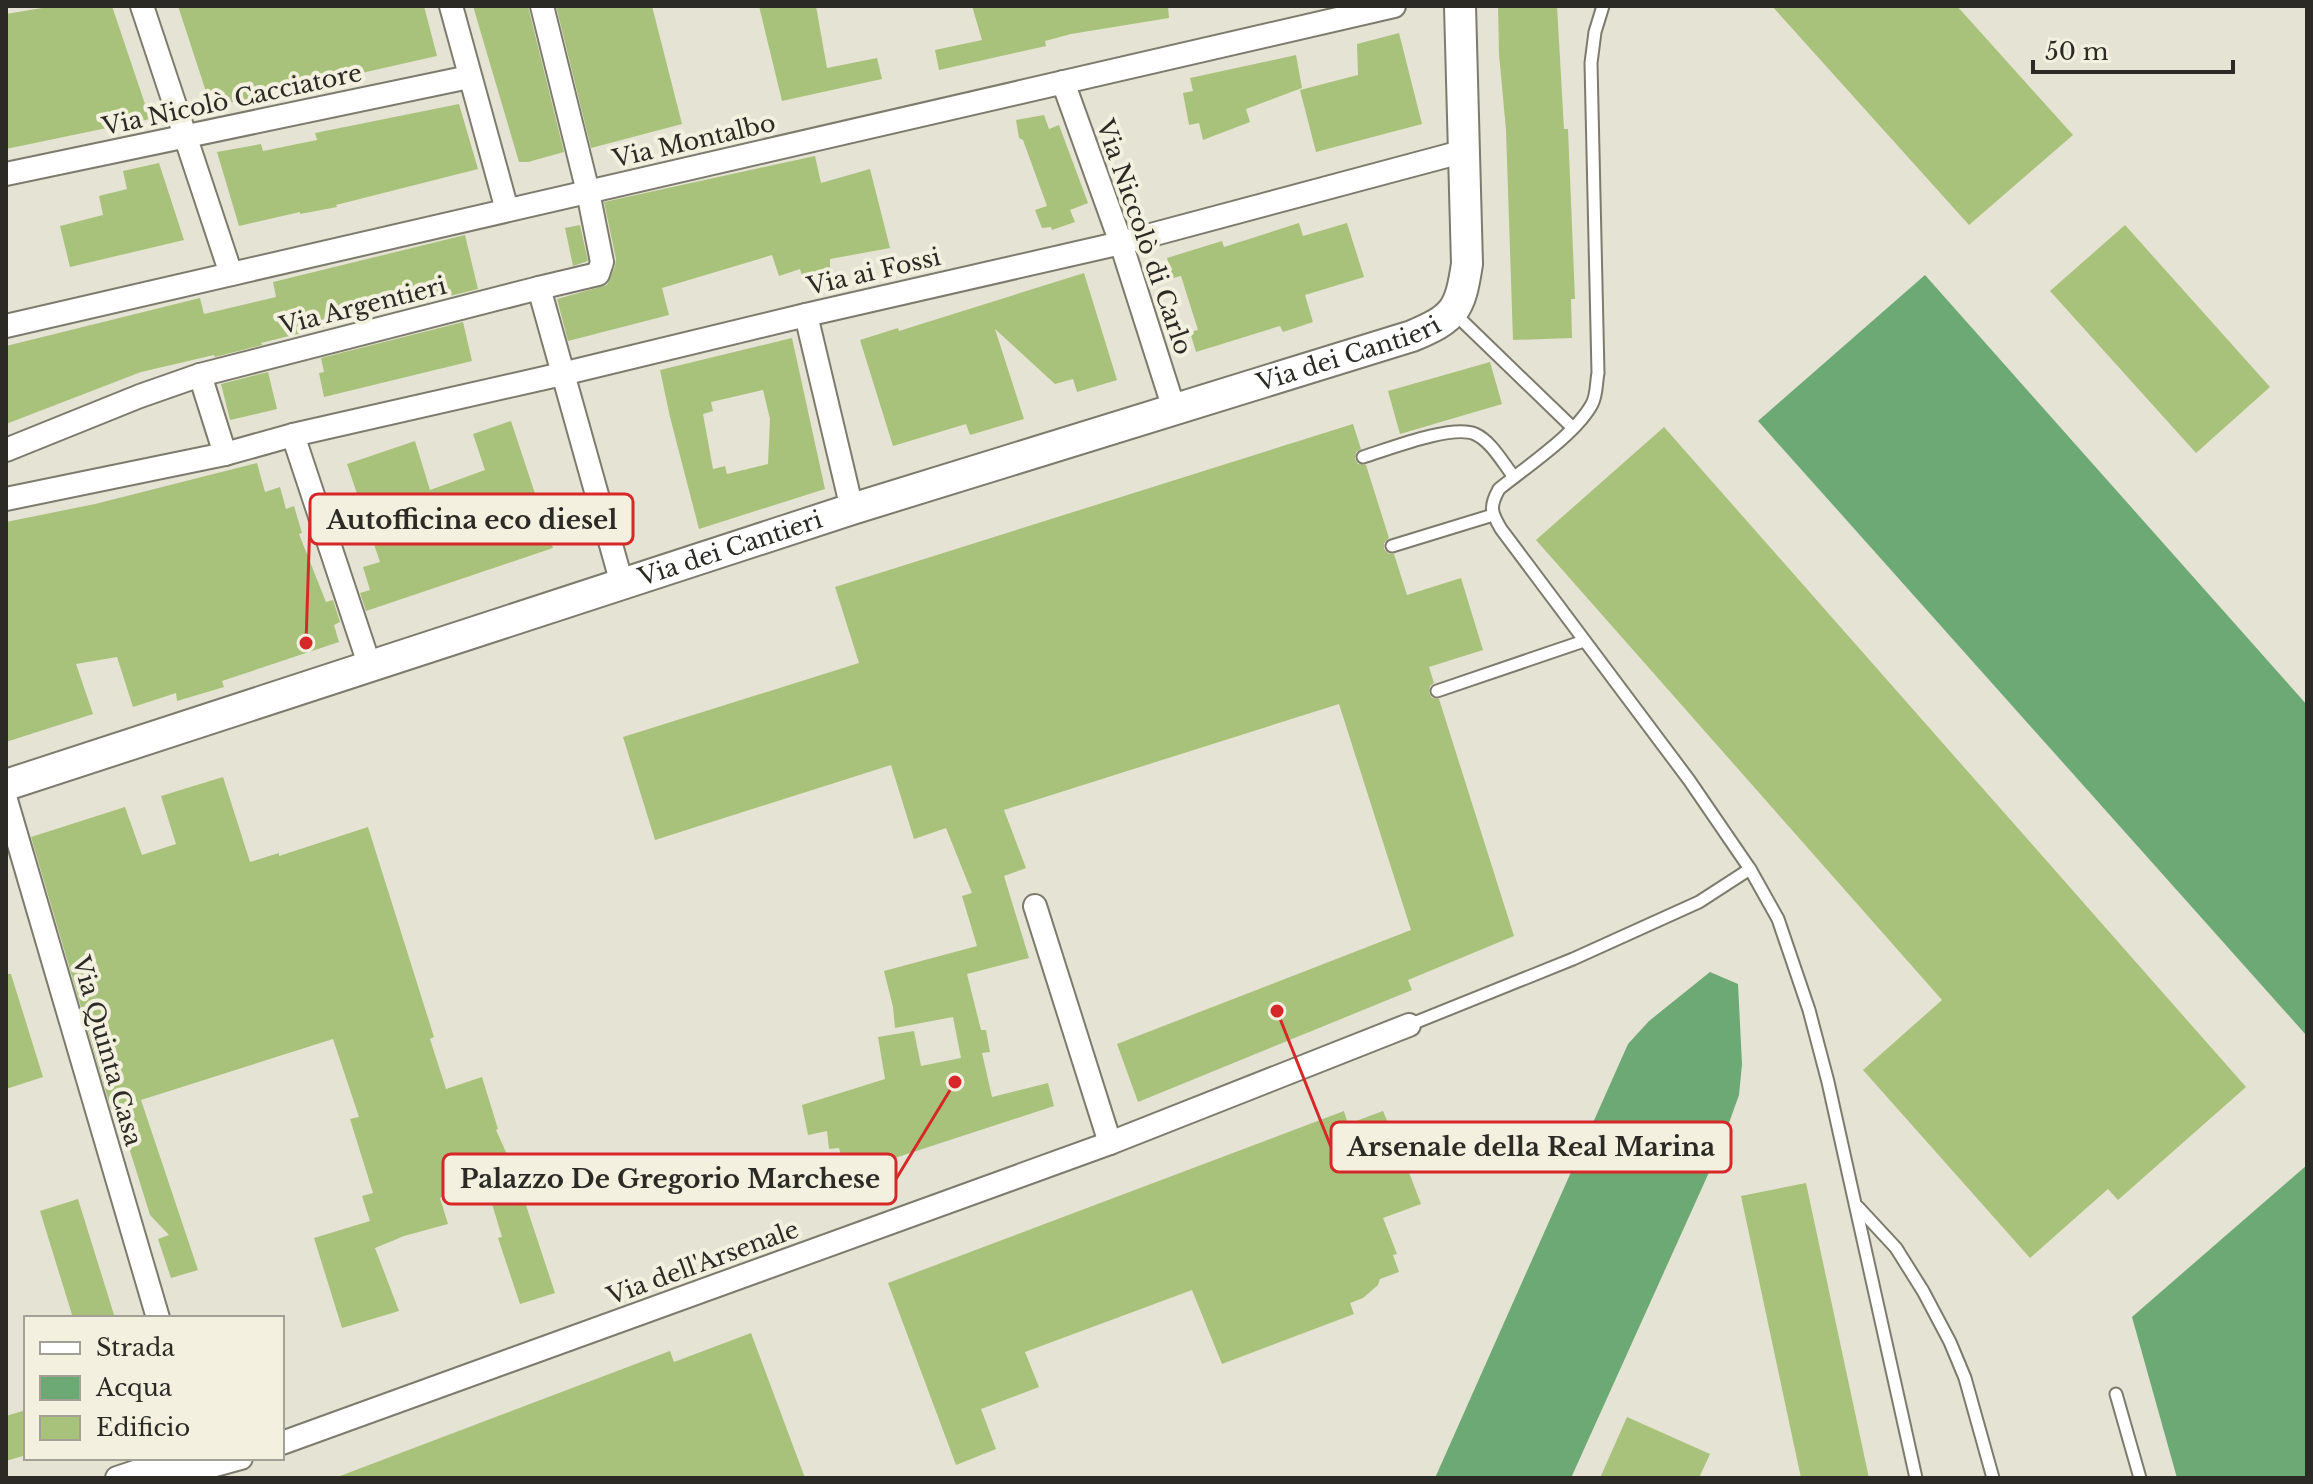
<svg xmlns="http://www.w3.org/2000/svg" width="2313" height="1484" font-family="'Libre Baskerville',serif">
	<rect width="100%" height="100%" fill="#e5e3d3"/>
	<g fill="#6da975">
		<polygon points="1925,275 2307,705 2307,1036 1758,421"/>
		<polygon points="1710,972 1738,984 1742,1064 1739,1095 1720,1148 1571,1478 1435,1478 1628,1044 1649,1021"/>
		<polygon points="2307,1165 2307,1478 2177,1478 2132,1317"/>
	</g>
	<g fill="#a9c27b" fill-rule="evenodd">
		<polygon points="54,6 112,6 150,119 6,149 6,14"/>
		<polygon points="178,6 424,6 437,56 211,107"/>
		<polygon points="473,6 528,6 564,152 528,162 519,162"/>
		<polygon points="556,6 652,6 682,124 591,148"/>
		<polygon points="759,6 816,6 827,68 877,58 882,79 782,101"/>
		<polygon points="972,6 1168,6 1169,18 1071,34 1045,41 1046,46 939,70 935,50 982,40"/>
		<polygon points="1498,6 1557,6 1564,129 1568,129 1575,299 1571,299 1572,338 1513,340 1506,130 1499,54"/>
		<polygon points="1772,6 1957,6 2073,135 1969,225"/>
		<polygon points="1399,33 1422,124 1316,152 1300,90 1358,75 1357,44"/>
		<polygon points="1296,55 1302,88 1246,109 1250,122 1203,140 1199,123 1189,125 1183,93 1193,91 1190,78"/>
		<polygon points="459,104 478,169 336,205 337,207 300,214 300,212 239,226 217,152 261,144 263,151 317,140 315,133"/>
		<polygon points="1044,115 1049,129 1059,125 1088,203 1070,210 1075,222 1052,230 1051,227 1042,228 1035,210 1047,206 1023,140 1019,138 1016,120"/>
		<polygon points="815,156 821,183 870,169 890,248 830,259 830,272 804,282 800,269 779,276 772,255 662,288 669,315 568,341 557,299 607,285 615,266 616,259 604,202"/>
		<polygon points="159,163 184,240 70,267 60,226 103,215 99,196 127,189 123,171"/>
		<polygon points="1299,223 1303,236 1347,223 1364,277 1305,295 1313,322 1283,332 1280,326 1196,352 1190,332 1198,330 1181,276 1173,278 1167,258 1222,241 1224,247"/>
		<polygon points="580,225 588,261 573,266 565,228"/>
		<polygon points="2125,225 2270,387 2196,453 2050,291"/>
		<polygon points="465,235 478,289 261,343 262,345 215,357 214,355 141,372 6,424 6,346 200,298 204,314 276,297 273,282"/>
		<polygon points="1084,273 1117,380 1077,392 1073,379 1055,384 995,329 1024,419 970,435 966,424 893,446 860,340 898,328 899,331"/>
		<polygon points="463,322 472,361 324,397 319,373 324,372 321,358"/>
		<path d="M792 338 825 489 699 529 670 417 660 370ZM763 390 770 419 768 464 727 474 725 466 713 469 703 414 713 411 711 402Z"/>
		<polygon points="1490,362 1502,404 1400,434 1388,391"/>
		<polygon points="268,372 277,409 230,420 221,384"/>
		<polygon points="511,421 553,548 366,611 360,593 370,590 363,567 380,562 347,464 415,441 430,490 485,470 473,434"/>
		<polygon points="1353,424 1361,449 1356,452 1355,459 1358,464 1366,465 1389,538 1384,543 1384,549 1389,554 1394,554 1407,595 1461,578 1483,650 1429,667 1434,683 1430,686 1429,693 1432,698 1439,699 1514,936 1408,980 1412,990 1138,1102 1117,1044 1411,930 1339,704 1004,810 1026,868 1004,876 1029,958 967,974 981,1030 986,1030 990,1052 982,1053 992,1097 1048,1083 1054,1106 846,1174 839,1148 829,1149 827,1131 808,1135 802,1105 885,1079 878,1037 914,1031 921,1066 961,1058 953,1017 895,1028 893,1007 884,971 977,946 962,896 972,893 946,828 914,839 891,765 655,840 623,737 859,663 835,587"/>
		<polygon points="1664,427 2246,1087 2118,1200 2108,1189 2030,1258 1863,1070 1942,1000 1536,540"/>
		<polygon points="257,463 265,492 280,487 286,509 294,506 302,533 299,534 326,602 333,600 340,622 334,625 339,642 222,681 224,687 177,701 176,693 133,707 117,657 76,664 93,714 6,742 6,522 95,504"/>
		<polygon points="223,777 250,862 279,853 279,856 368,827 434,1037 430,1039 446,1089 482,1077 498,1129 496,1130 515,1172 555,1293 520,1304 498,1238 502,1237 486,1184 440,1198 448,1224 404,1236 375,1248 399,1311 342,1328 314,1238 370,1221 362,1196 373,1193 350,1119 359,1117 333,1039 141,1100 198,1270 171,1278 158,1239 169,1235 150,1215 126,1138 134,1102 111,1109 31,837 125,807 142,855 176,844 161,796"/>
		<polygon points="6,974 11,974 43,1077 6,1089"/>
		<polygon points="1344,1111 1348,1124 1383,1111 1391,1130 1393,1130 1421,1204 1383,1218 1397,1254 1393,1255 1399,1272 1380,1279 1378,1285 1363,1298 1350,1303 1354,1314 1222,1364 1192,1290 1025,1352 1039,1387 981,1409 996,1449 956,1465 888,1283"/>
		<polygon points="1806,1183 1860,1436 1869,1478 1801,1478 1795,1450 1741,1196"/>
		<polygon points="78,1199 115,1318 73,1318 40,1211"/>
		<polygon points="751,1333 805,1478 340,1478 340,1476 670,1351 674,1362"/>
		<polygon points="26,1410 26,1455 6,1461 6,1416"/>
		<polygon points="1627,1417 1710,1454 1699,1478 1600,1478"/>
	</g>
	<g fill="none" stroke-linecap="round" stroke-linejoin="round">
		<defs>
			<g id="lane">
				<path d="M1603 6 1595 32 1591 63 1598 373C1596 383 1597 395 1592 404 1576 434 1526 467 1499 489 1489 507 1491 512 1501 529L1689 780 1750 869 1778 919 1809 1010 1828 1082 1916 1478"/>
				<polyline points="1454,313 1573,428"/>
				<path d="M1363 457C1389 449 1452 424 1475 434 1491 441 1503 463 1514 477"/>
				<polyline points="1392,546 1493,515"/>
				<polyline points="1437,691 1584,641"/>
				<polyline points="1409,1025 1573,959 1699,902 1750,869"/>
				<polyline points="1858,1207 1896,1248 1923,1291 1950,1342 1965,1378 1993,1478"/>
				<polyline points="2116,1394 2140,1478"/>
			</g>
			<g id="street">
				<polyline points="142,6 231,274"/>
				<polyline points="451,6 507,210"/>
				<polyline points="542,6 588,192 602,262 598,274 539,288 622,584"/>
				<polyline points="1063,82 1121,243 1174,409"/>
				<polyline points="6,174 469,77"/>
				<polyline points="806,315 852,509"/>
				<polyline points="6,326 1394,6"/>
				<polyline points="200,375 539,288"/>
				<polyline points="293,435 370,667"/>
				<polyline points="6,450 140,396 200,375 225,454"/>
				<polyline points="6,499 225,454 293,435 562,374 806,315 1121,243 1465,151"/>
				<polyline points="6,800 158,1318"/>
				<polyline points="1035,906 1110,1143"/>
				<polyline points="282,1443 1110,1143 1409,1025"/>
				<polyline points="117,1478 147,1468 201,1469 241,1458"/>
			</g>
			<g id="secondary">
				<path id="s1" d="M6 785 852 509 1412 336C1455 318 1460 310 1467 264L1460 6"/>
			</g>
		</defs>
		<use href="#lane" stroke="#7d7b6d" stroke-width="15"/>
		<use href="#street" stroke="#7d7b6d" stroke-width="26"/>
		<use href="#secondary" stroke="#7d7b6d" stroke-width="34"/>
		<use href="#lane" stroke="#fff" stroke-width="11"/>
		<use href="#street" stroke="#fff" stroke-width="22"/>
		<use href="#secondary" stroke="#fff" stroke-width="30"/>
	</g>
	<g text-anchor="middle" stroke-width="8" stroke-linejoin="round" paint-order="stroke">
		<g font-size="24" fill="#2b2a24" stroke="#f3f0e0">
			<text transform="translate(232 100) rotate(-12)" y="8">Via Nicolò Cacciatore</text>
			<text transform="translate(694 141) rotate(-13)" y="8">Via Montalbo</text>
			<text transform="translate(1144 237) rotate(71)" y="8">Via Niccolò di Carlo</text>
			<text transform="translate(874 272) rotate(-13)" y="8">Via ai Fossi</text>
			<text transform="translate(363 306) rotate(-14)" y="8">Via Argentieri</text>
			<text dy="8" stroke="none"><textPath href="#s1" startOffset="1410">Via dei Cantieri</textPath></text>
			<text dy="8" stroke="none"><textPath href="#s1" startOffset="762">Via dei Cantieri</textPath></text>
			<text transform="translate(107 1051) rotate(74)" y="8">Via Quinta Casa</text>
			<text transform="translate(703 1263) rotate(-20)" y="8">Via dell'Arsenale</text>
		</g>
	</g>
	<path fill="none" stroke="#d62828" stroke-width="3" d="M306 643L310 519M1277 1011L1331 1147M955 1082L896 1179"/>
	<g fill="#d62828" stroke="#f3f0e0" stroke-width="3">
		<circle cx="306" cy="643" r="8"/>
		<circle cx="1277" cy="1011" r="8"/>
		<circle cx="955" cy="1082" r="8"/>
	</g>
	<g fill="#f3f0e0" stroke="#d62828" stroke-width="3">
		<rect x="310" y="494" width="323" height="50" rx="8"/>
		<rect x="1331" y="1122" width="400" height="50" rx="8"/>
		<rect x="443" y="1154" width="453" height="50" rx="8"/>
	</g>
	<g font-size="26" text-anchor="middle" font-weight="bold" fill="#2b2a24">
		<text x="472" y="529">Autofficina eco diesel</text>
		<text x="1531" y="1156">Arsenale della Real Marina</text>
		<text x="670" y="1188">Palazzo De Gregorio Marchese</text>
	</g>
	<rect width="2313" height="1484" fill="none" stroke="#2b2a24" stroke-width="16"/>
	<rect x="24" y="1316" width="260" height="144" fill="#f3f0e0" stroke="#a3a195" stroke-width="2"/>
	<rect x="40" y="1342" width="40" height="12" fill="#ffffff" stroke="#a3a195" stroke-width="2"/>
	<text x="96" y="1356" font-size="24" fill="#2b2a24">Strada</text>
	<rect x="40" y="1376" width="40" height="24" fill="#6da975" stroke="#a3a195" stroke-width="2"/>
	<text x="96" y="1396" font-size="24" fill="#2b2a24">Acqua</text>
	<rect x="40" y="1416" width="40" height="24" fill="#a9c27b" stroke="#a3a195" stroke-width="2"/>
	<text x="96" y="1436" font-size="24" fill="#2b2a24">Edificio</text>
	<path d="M2033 60v12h200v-12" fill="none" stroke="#2b2a24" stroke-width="4"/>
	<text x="2045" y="60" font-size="24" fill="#2b2a24" stroke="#f3f0e0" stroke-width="6" paint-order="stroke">50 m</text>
</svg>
